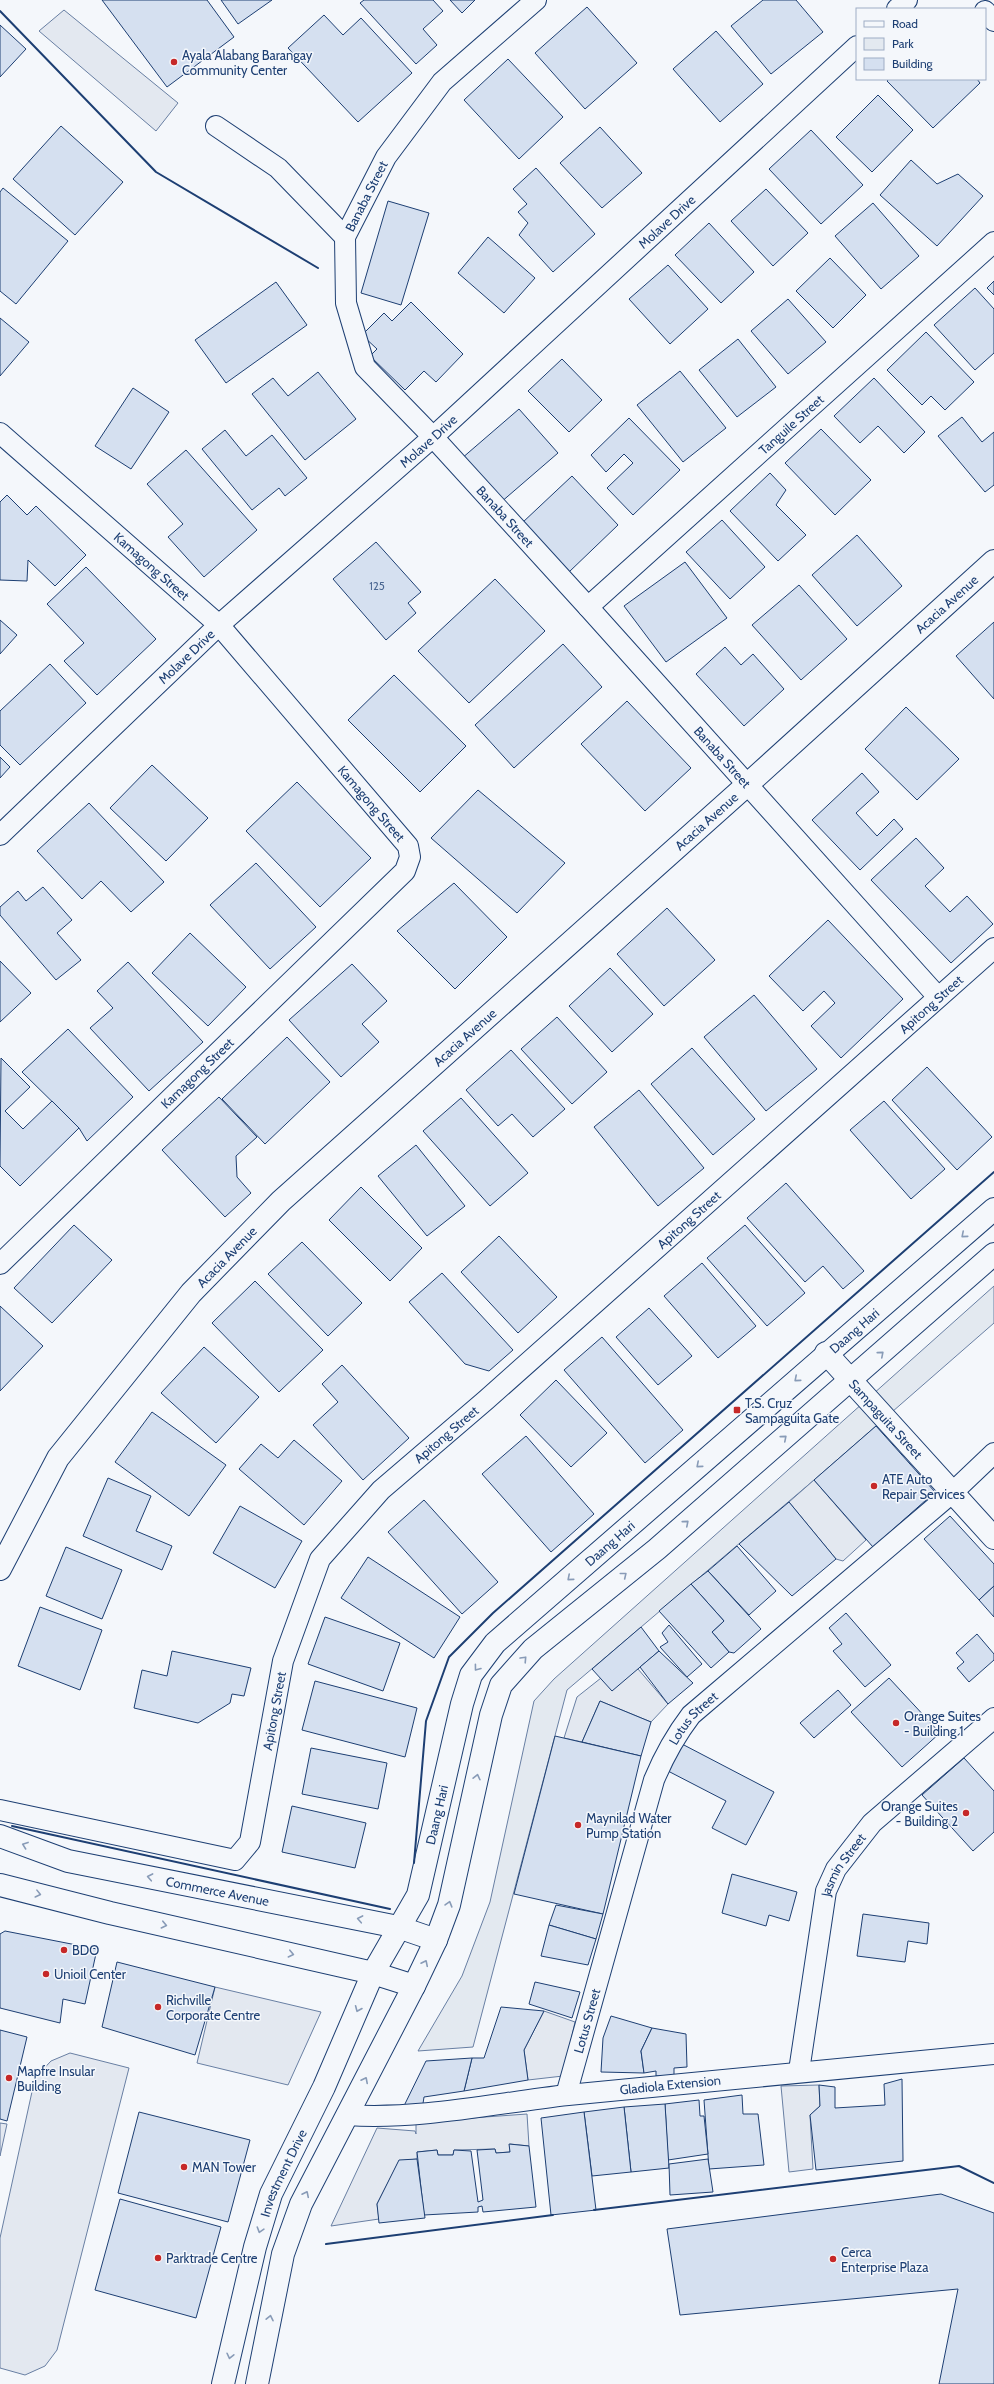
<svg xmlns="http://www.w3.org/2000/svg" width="994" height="2384" font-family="Cabin,sans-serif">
	<rect width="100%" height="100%" fill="#f4f7fb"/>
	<polygon fill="#e3e9f0" stroke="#687fa3" points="994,1286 994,1323 814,1480 567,1690 473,2047 418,2051 462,1976 490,1902 534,1701 554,1679"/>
	<g fill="#e3e8f0" stroke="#687fa3">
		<polygon points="64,10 178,103 156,131 39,31"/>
		<polygon points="814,1480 866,1540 843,1561 836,1559 789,1502"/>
		<polygon points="638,1669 668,1704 651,1722 600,1701 582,1742 564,1738 577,1697 601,1678"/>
		<polygon points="215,1987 321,2012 288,2085 197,2063"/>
		<polygon points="544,2011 575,2022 563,2076 528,2080 524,2050"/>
		<polygon points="70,2053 129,2068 57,2350 45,2366 25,2375 0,2368 0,2238 35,2078 51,2061"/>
		<polygon points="819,2085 820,2106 810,2115 813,2169 789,2172 781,2086"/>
		<polygon points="527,2114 529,2146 510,2144 510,2152 496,2153 495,2149 454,2150 453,2155 438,2155 437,2150 417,2152 417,2159 399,2161 377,2204 379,2219 331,2226 377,2128 415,2131 416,2134 416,2122"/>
		<polygon points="0,2123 7,2124 0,2156"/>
	</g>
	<g fill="#d5e0f0" stroke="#1d3f73">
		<polygon points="102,0 207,0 234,37 167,87"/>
		<polygon points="221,0 272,0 238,24"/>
		<polygon points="364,0 433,0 443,11 423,29 437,45 416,64 360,3"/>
		<polygon points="450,0 475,0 462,13"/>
		<polygon points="763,0 796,0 823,32 771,74 731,26"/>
		<polygon points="587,7 637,63 585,109 535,53"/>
		<polygon points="324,15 343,35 361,18 412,73 358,122 288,48"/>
		<polygon points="0,25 26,49 0,77"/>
		<polygon points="716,31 763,84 720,122 673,69"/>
		<polygon points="508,59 563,117 519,159 464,100"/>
		<polygon points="889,79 977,79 980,83 933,128 887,81"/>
		<polygon points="878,95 913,130 872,172 836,137"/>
		<polygon points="61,126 123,182 75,235 13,179"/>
		<polygon points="600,127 642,173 602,208 560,163"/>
		<polygon points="811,130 863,185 821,224 769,169"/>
		<polygon points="911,160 937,184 958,174 983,196 937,246 880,195"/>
		<polygon points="536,168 595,234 553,272 519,235 528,223 518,212 527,204 513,189"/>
		<polygon points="3,188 68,241 16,304 0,291 0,192"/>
		<polygon points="766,189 808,233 773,266 731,221"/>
		<polygon points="388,201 429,213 401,305 361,293"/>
		<polygon points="873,203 919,256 881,289 835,236"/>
		<polygon points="709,223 754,272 721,303 675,255"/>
		<polygon points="488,237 535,278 504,313 458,273"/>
		<polygon points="830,258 866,295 833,328 796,291"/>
		<polygon points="668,265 708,309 670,344 629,299"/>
		<polygon points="994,281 994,295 987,288"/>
		<polygon points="276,282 307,325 226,383 195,340"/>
		<polygon points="975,288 994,309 994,353 975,370 934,325"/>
		<polygon points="788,299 826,342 788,374 751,331"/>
		<polygon points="411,302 463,354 436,382 424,371 405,390 370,356 377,349 362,335 384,313 392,321"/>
		<polygon points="0,318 29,342 0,376"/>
		<polygon points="926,332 974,382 945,410 931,396 922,405 887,370"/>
		<polygon points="738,339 776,387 737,417 699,370"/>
		<polygon points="562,359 602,400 569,432 528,391"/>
		<polygon points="680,371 726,428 683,462 637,405"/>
		<polygon points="318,372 356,419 305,460 252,394 273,378 288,396"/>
		<polygon points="874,378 925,432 904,453 878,426 860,443 834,416"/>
		<polygon points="133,388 169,412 131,469 95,446"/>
		<polygon points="519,409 558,453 500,503 461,459"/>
		<polygon points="962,417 982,442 994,432 994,485 985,492 938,436"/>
		<polygon points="629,418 680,470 633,515 607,488 633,463 624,454 606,472 591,455"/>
		<polygon points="821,429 871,480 835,515 785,463"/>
		<polygon points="225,430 246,456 272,435 307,478 285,496 279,488 252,510 202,449"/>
		<polygon points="186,450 257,530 204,577 168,537 183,524 147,484"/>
		<polygon points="770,473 786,490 776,505 806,535 778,561 730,511"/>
		<polygon points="572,476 618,525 569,572 522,523"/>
		<polygon points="7,495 27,515 36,506 86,555 55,586 28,560 27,581 0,580 0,502"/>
		<polygon points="722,520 765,567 730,599 686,552"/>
		<polygon points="857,535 902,586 857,626 812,575"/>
		<polygon points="376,542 421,592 408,603 416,613 386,640 333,579"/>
		<polygon points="685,562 727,618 666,662 624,606"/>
		<polygon points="86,567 156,639 97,695 64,661 84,643 47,604"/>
		<polygon points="495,579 545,631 469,703 418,651"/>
		<polygon points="799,585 847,639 801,680 752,625"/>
		<polygon points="0,620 17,635 0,654"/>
		<polygon points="994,622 994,699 956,656"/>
		<polygon points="563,644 602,687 514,768 475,725"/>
		<polygon points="725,647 741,665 753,654 784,689 744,726 696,674"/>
		<polygon points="50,664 86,703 20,765 0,745 0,711"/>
		<polygon points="394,675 466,746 420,792 348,720"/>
		<polygon points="627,701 691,768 645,811 581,744"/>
		<polygon points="906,707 959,759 917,800 865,749"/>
		<polygon points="0,757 10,767 0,778"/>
		<polygon points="152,765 208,818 166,861 110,808"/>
		<polygon points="862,773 879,792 856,813 877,836 894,819 903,829 860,870 812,820"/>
		<polygon points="297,782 371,858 320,907 246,831"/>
		<polygon points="478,790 565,863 517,913 431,838"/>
		<polygon points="89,803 164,882 131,912 101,881 82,899 37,851"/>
		<polygon points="916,838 944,868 925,886 950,912 967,896 993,924 951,963 871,880"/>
		<polygon points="256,863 316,927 270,969 210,905"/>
		<polygon points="454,883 507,937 455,989 397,931"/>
		<polygon points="43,887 72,920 57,933 81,960 56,980 0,915 0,907 18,891 26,901"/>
		<polygon points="667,908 715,960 664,1006 617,954"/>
		<polygon points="828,920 903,999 841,1058 811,1026 835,1003 824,991 803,1011 769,976"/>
		<polygon points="190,933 246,987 208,1026 152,973"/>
		<polygon points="0,961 31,993 0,1022"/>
		<polygon points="128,962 203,1042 149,1091 90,1028 113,1008 97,991"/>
		<polygon points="352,964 387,1001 362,1024 379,1042 341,1077 289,1020"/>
		<polygon points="610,968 653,1014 612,1052 569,1006"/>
		<polygon points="754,995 817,1069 766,1111 704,1037"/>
		<polygon points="557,1017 607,1072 572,1104 521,1049"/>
		<polygon points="68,1029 133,1097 87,1141 79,1128 22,1072"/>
		<polygon points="287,1037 330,1082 265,1144 222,1099"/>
		<polygon points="692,1048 755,1119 713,1155 651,1084"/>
		<polygon points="511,1050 565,1109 533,1137 512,1114 498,1126 466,1090"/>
		<polygon points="1,1058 30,1087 5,1111 23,1129 52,1101 79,1128 20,1186 0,1166"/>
		<polygon points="927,1067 992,1137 957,1170 892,1100"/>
		<polygon points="639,1090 704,1168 658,1206 594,1127"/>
		<polygon points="219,1097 257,1137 236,1156 237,1177 251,1193 225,1217 162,1150"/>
		<polygon points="461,1098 528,1173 490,1206 423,1131"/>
		<polygon points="884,1101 945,1169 911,1199 850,1130"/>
		<polygon points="416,1145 465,1206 427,1236 378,1176"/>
		<polygon points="786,1183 864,1271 843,1289 823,1266 805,1282 747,1218"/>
		<polygon points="361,1187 422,1248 390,1281 329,1220"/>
		<polygon points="74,1225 112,1260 52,1323 14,1288"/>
		<polygon points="745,1225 805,1293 767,1326 707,1258"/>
		<polygon points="499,1236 557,1297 518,1333 461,1272"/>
		<polygon points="302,1242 362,1303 328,1336 268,1274"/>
		<polygon points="702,1263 756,1326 718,1358 664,1296"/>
		<polygon points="442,1273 513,1350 489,1371 465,1364 409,1302"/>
		<polygon points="255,1281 323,1350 279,1392 212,1323"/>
		<polygon points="0,1306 43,1346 0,1391"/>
		<polygon points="649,1308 692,1356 658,1385 616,1337"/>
		<polygon points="602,1337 683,1430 645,1463 564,1370"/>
		<polygon points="204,1347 259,1397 216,1443 161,1393"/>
		<polygon points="342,1365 409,1438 363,1480 313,1425 338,1402 322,1384"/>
		<polygon points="556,1380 607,1433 571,1467 520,1415"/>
		<polygon points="152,1412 226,1465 189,1516 115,1462"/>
		<polygon points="876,1426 935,1492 873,1547 814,1480"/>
		<polygon points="526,1436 594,1514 551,1552 482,1474"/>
		<polygon points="294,1440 342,1481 304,1525 239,1469 261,1444 278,1458"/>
		<polygon points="108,1478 151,1496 136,1531 172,1546 162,1570 83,1536"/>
		<polygon points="424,1500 498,1582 462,1614 388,1532"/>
		<polygon points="789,1502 836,1559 792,1596 739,1544"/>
		<polygon points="240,1506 302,1541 275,1588 213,1553"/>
		<polygon points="950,1516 994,1564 994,1586 979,1600 924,1539"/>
		<polygon points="737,1546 776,1591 749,1615 708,1571"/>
		<polygon points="66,1547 122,1570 102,1619 46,1596"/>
		<polygon points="368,1557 460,1617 434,1658 341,1598"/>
		<polygon points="708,1571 761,1629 734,1653 729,1652 712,1632 724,1621 691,1584"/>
		<polygon points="691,1584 724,1621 712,1632 729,1652 711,1668 659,1611"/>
		<polygon points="994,1586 994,1617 979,1600"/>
		<polygon points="40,1607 102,1630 80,1690 18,1666"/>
		<polygon points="846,1613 891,1665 865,1687 833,1651 842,1644 829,1628"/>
		<polygon points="325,1617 400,1643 383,1691 308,1664"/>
		<polygon points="669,1625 702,1664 687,1677 660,1647 668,1642 662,1633"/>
		<polygon points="641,1627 659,1651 612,1691 592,1669"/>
		<polygon points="977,1634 994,1654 994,1660 969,1682 957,1668 964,1662 956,1653"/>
		<polygon points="172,1651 251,1668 244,1696 232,1694 230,1703 198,1723 134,1708 142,1670 167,1676"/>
		<polygon points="659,1651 693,1683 668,1704 640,1667"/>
		<polygon points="889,1678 940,1733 902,1767 851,1712"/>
		<polygon points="315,1681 417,1708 405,1757 302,1730"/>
		<polygon points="838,1690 851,1705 814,1738 800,1723"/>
		<polygon points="600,1701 651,1722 641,1756 582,1742"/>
		<polygon points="555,1736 641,1756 603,1914 514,1894"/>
		<polygon points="682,1744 774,1792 746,1845 712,1828 726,1801 668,1771"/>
		<polygon points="311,1748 387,1763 378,1809 302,1794"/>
		<polygon points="964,1758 994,1791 994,1832 973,1851 922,1795"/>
		<polygon points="292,1806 366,1823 355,1868 282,1852"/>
		<polygon points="732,1874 797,1892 789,1921 769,1915 766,1926 722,1913"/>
		<polygon points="556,1905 603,1914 596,1939 549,1925"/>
		<polygon points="863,1914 929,1923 927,1944 908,1941 905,1962 857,1956"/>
		<polygon points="549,1925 596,1939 588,1965 541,1956"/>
		<polygon points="5,1931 97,1949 85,2004 63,1999 60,2023 0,2008 0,1934"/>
		<polygon points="117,1962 215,1987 195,2055 102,2027"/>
		<polygon points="535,1982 580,1992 572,2018 529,2004"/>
		<polygon points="501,2007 544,2011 524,2050 528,2080 464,2091 472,2058 484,2058"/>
		<polygon points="611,2016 652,2028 641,2051 644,2073 601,2072 603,2038"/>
		<polygon points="652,2028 686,2034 687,2067 674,2068 674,2076 656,2076 656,2071 644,2073 641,2051"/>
		<polygon points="0,2030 27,2037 7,2121 0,2119"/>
		<polygon points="472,2058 464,2091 424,2097 422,2110 401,2112 426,2061"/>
		<polygon points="902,2079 903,2161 816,2170 810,2115 820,2106 819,2085 835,2087 835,2108 885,2105 884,2084"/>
		<polygon points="742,2095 743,2114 758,2114 764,2165 709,2169 704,2100"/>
		<polygon points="699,2100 700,2116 704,2116 708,2154 668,2160 665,2104"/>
		<polygon points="665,2104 669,2168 631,2172 624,2107"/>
		<polygon points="624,2107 631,2172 592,2176 584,2112"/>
		<polygon points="139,2112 250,2140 228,2222 118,2193"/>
		<polygon points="584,2112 596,2210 551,2215 541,2118"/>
		<polygon points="509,2144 529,2146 536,2207 483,2212 482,2206 478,2207 478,2212 424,2215 417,2152 437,2150 438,2155 453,2155 454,2150 471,2151 478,2202 483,2200 477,2150 495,2149 496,2153 510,2152"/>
		<polygon points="417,2159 425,2218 379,2223 377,2204 399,2160"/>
		<polygon points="708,2159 713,2192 670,2195 669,2164"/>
		<polygon points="941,2194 994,2213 994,2384 939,2384 958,2289 680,2315 667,2229"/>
		<polygon points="120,2199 221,2227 196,2318 95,2290"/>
	</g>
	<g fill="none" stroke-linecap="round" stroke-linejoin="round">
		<defs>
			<g id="street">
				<path id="s1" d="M536 0 442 82 386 157 345 237 346 303 365 367 433 437 588 607 938 997"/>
				<polyline points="897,9 907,0"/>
				<polyline points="985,11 994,21"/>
				<polyline points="216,126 278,168 345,237"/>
				<path id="s2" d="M0 433 219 625 408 846 410 857 405 871 0 1264"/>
				<path id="s3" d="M588 607 994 242"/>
				<path id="s4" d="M0 835 219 625 433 437 857 46"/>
				<path id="s5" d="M0 1810 235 1860 250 1842 283 1661 320 1559 381 1490 486 1400 994 948"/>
				<path id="s6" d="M799 2071 826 1891 836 1869 872 1823 994 1718"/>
				<path id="s7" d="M566 2095 654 1780C664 1756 675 1736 691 1715L953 1492 994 1453"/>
				<path id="s8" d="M347 2115C421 2120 496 2103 568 2095 710 2080 852 2067 994 2054"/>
			</g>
			<g id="secondary">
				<path id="s9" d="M826 1353 994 1538"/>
				<path id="s10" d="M0 1569 58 1458 191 1293 281 1201 748 784 994 561"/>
				<path id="s11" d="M0 1836 68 1861 398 1927 436 1940"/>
				<polyline points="0,1885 110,1913 373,1973 414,1986"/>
			</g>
			<g id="primary">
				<path id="s12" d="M223 2384 255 2247 271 2194 324 2087 373 1973 418 1895 462 1704 471 1675 495 1643 994 1209"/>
				<polyline points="257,2384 283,2254 301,2204 414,1986 436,1940 449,1905 491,1715 501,1685 533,1649 657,1549 994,1254"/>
			</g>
		</defs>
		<use href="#street" stroke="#1d3f73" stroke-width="22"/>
		<use href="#secondary" stroke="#1d3f73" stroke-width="24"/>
		<use href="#primary" stroke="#1d3f73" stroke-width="24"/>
		<use href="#street" stroke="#f4f7fb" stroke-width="20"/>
		<use href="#secondary" stroke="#f4f7fb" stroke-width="22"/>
		<use href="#primary" stroke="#f4f7fb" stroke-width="22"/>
		<g stroke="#1d3f73" stroke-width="2">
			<polyline points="0,11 156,172 318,268"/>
			<polyline points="12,1826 390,1909"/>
			<polyline points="414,1863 426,1721 449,1657 493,1613 994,1172"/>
			<polyline points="594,2210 959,2166 994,2183"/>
			<polyline points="326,2244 553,2215"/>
		</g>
	</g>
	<defs><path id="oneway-chevron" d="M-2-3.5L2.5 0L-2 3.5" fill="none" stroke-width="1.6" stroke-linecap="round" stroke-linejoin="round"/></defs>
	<g stroke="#889bb7">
		<use href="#oneway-chevron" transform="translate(964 1235) rotate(139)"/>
		<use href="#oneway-chevron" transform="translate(881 1354) rotate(-41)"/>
		<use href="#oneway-chevron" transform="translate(797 1379) rotate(139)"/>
		<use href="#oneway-chevron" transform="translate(784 1438) rotate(-41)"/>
		<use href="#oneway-chevron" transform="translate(699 1465) rotate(139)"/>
		<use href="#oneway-chevron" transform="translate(686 1523) rotate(-41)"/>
		<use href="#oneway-chevron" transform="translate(624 1575) rotate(-39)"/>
		<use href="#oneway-chevron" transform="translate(570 1578) rotate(139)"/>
		<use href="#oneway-chevron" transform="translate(524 1659) rotate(-47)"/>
		<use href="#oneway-chevron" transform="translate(477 1668) rotate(127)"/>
		<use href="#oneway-chevron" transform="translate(477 1777) rotate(-77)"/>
		<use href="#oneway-chevron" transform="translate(25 1845) rotate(-160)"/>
		<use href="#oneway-chevron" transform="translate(150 1877) rotate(-169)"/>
		<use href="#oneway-chevron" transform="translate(38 1894) rotate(14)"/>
		<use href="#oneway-chevron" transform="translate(449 1904) rotate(-74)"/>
		<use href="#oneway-chevron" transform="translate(360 1919) rotate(-169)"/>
		<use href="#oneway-chevron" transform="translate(164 1925) rotate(13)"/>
		<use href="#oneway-chevron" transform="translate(291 1954) rotate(13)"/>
		<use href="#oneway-chevron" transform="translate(425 1963) rotate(-64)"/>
		<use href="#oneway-chevron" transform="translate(358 2009) rotate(113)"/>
		<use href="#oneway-chevron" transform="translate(365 2080) rotate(-63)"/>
		<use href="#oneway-chevron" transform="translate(306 2194) rotate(-64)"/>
		<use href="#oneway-chevron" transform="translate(260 2230) rotate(107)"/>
		<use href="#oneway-chevron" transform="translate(270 2318) rotate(-78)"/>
		<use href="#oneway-chevron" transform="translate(230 2356) rotate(103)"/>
	</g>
	<g fill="#c62828" stroke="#f4f7fb" stroke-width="1.5">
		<circle cx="174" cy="62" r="4"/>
		<rect x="733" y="1406" width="8" height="8" rx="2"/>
		<circle cx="874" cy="1486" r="4"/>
		<circle cx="896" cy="1723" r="4"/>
		<circle cx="966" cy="1813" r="4"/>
		<circle cx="578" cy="1825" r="4"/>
		<circle cx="64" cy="1950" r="4"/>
		<circle cx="46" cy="1974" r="4"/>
		<circle cx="158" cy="2007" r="4"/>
		<circle cx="9" cy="2078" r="4"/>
		<circle cx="184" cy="2167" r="4"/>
		<circle cx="158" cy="2258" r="4"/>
		<circle cx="833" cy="2259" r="4"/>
	</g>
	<g text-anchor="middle" stroke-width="3" stroke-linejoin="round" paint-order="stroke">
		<g font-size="11" fill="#4b6792">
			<text x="377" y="590">125</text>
		</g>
		<g font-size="13" fill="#1d3f73" stroke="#f4f7fb" text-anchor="start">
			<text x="182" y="60">Ayala Alabang Barangay<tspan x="182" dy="15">Community Center</tspan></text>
			<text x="745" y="1408">T.S. Cruz<tspan x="745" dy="15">Sampaguita Gate</tspan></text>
			<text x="882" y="1484">ATE Auto<tspan x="882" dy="15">Repair Services</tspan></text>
			<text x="904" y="1721">Orange Suites<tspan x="904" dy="15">- Building 1</tspan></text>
			<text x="958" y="1811" text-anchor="end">Orange Suites<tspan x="958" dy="15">- Building 2</tspan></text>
			<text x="586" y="1823">Maynilad Water<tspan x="586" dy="15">Pump Station</tspan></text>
			<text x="72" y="1955">BDO</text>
			<text x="54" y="1979">Unioil Center</text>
			<text x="166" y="2005">Richville<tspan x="166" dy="15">Corporate Centre</tspan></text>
			<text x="17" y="2076">Mapfre Insular<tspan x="17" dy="15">Building</tspan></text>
			<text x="192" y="2172">MAN Tower</text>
			<text x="841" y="2257">Cerca<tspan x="841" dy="15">Enterprise Plaza</tspan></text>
			<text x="166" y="2263">Parktrade Centre</text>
		</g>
		<g font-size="13" fill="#1d3f73" stroke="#f4f7fb">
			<text transform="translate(366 196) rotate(-63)" y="5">Banaba Street</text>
			<text dy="5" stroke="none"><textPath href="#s4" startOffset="906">Molave Drive</textPath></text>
			<text dy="5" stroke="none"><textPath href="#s3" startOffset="273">Tanguile Street</textPath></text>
			<text dy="5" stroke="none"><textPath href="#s4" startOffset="582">Molave Drive</textPath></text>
			<text dy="5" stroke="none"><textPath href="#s1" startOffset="646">Banaba Street</textPath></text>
			<text dy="5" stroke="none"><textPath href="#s2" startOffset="202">Kamagong Street</textPath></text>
			<text dy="5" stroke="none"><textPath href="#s10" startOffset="1360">Acacia Avenue</textPath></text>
			<text dy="5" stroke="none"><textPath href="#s4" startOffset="258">Molave Drive</textPath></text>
			<text dy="5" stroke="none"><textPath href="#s1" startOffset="970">Banaba Street</textPath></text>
			<text dy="5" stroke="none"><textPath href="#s2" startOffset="526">Kamagong Street</textPath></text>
			<text dy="5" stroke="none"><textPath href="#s10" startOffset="1036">Acacia Avenue</textPath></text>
			<text dy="5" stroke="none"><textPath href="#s5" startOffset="1382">Apitong Street</textPath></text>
			<text dy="5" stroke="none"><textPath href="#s10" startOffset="712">Acacia Avenue</textPath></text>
			<text transform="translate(197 1073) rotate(-44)" y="5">Kamagong Street</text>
			<text dy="5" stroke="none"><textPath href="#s5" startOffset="1058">Apitong Street</textPath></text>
			<text dy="5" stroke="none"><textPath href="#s10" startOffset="388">Acacia Avenue</textPath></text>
			<text dy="5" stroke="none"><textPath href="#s12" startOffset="1272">Daang Hari</textPath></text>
			<text dy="5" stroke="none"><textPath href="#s9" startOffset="89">Sampaguita Street</textPath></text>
			<text dy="5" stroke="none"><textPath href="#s5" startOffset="734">Apitong Street</textPath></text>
			<text dy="5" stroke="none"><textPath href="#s12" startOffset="948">Daang Hari</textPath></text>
			<text dy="5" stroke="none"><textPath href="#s5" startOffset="397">Apitong Street</textPath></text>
			<text dy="5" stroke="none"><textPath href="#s7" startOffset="401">Lotus Street</textPath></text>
			<text dy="5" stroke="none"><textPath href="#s12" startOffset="612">Daang Hari</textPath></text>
			<text dy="5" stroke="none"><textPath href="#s6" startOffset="213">Jasmin Street</textPath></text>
			<text dy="5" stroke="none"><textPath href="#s11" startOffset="225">Commerce Avenue</textPath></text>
			<text dy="5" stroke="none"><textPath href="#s7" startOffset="77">Lotus Street</textPath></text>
			<text dy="5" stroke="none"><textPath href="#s8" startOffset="325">Gladiola Extension</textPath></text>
			<text dy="5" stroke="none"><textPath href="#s12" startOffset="220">Investment Drive</textPath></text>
		</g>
	</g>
	<rect x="856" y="8" width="130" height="72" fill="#f4f7fb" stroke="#9eadc5"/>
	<rect x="864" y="21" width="20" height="6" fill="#f4f7fb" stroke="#9eadc5"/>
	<text x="892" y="28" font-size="12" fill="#1d3f73">Road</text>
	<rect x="864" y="38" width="20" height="12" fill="#e3e9f0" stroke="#9eadc5"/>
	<text x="892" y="48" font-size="12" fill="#1d3f73">Park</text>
	<rect x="864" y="58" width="20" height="12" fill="#d5e0f0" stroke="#9eadc5"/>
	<text x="892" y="68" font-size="12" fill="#1d3f73">Building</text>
</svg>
